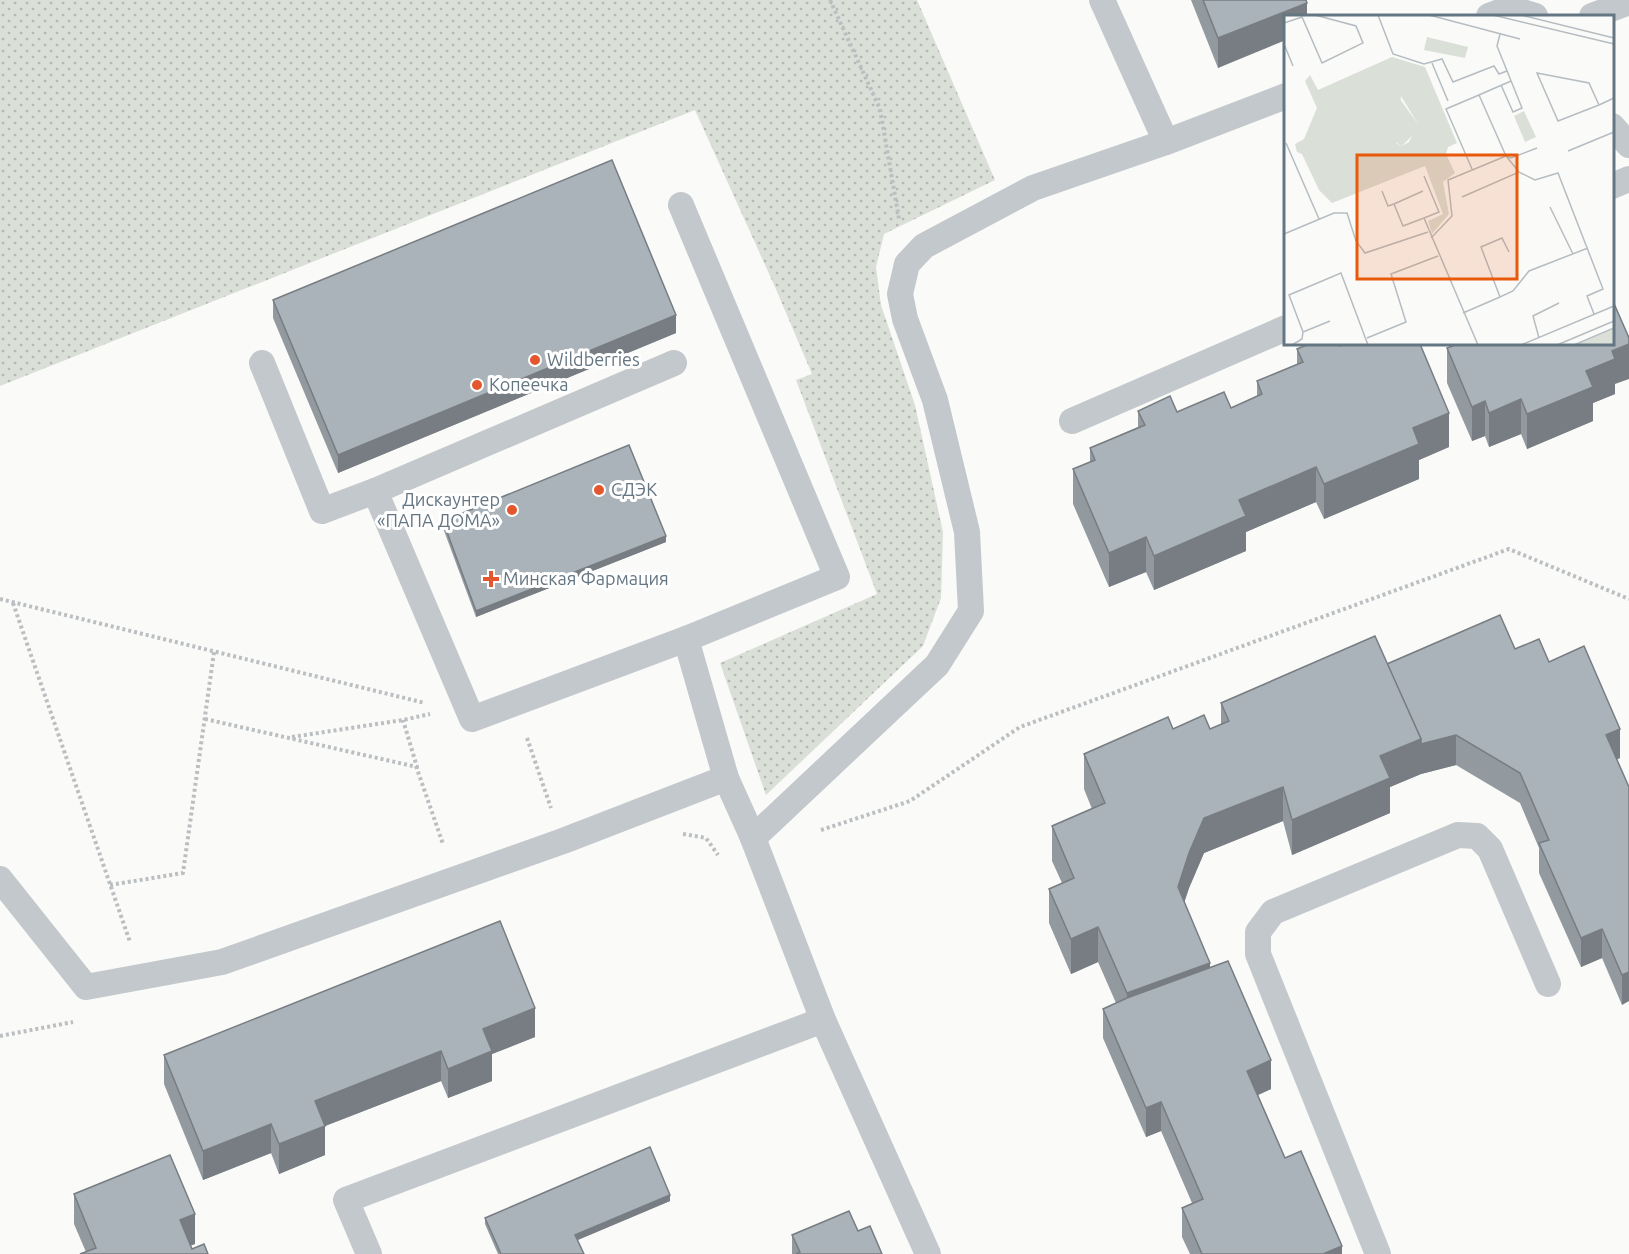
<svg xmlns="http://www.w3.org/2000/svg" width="1629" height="1254" font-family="Ubuntu,sans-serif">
	<defs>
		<pattern id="grass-dots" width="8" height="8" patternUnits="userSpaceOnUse" patternTransform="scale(1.5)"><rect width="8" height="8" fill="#dadfd7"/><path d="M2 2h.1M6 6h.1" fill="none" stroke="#b4b9b4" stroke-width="1.8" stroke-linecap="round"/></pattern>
	</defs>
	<rect width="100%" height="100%" fill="#fafaf8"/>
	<polygon fill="url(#grass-dots)" points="0,0 917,0 995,180 884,234 876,267 881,305 915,405 943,532 941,598 923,646 766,795 720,663 877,594 796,380 812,374 775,287 695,110 0,386"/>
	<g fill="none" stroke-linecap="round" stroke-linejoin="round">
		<g stroke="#bbbfc2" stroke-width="4" stroke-dasharray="3 3" stroke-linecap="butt">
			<polyline points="830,0 880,109 899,219"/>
			<polyline points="0,599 425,703"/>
			<polyline points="13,603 130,942"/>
			<polyline points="205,719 417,767 403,720"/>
			<polyline points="292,737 403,720 430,714"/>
			<polyline points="527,738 551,808"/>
			<polyline points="416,766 443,844"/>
			<polyline points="821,830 910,801 1020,727 1509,549 1629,599"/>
			<polyline points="683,834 706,838 718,855"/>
			<polyline points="110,885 183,873 214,652"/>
			<polyline points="0,1036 73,1022"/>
		</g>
		<g stroke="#c3c8cc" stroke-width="26">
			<polyline points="1102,0 1166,142"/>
			<polyline points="1507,0 1510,8 1535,16"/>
			<polyline points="1489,16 1510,8 1518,16"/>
			<polyline points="1592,16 1629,2"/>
			<polyline points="1612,126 1629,145"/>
			<polyline points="1612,186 1629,179"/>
			<polyline points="681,205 837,577 686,639"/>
			<polyline points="262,363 322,511 375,491"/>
			<polyline points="674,363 375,491 472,719 686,639 726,778 753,838 823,1020 928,1254"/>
			<polyline points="1072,421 1286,328"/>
			<polyline points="753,838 937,665 971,611 967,532 935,400 905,319 900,294 907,264 924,246 1033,188 1166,142 1286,96"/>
			<polyline points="0,879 86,987 222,962 563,841 726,778"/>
			<polyline points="369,1254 346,1200 823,1020"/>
			<polyline points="1378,1254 1258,954 1258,932 1273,912 1458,835 1477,836 1490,849 1548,984"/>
		</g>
	</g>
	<g fill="#929a9f">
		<polygon points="1191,0 1306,0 1307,16 1218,68"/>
		<polygon points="273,300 676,333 338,473 273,318"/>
		<polygon points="1340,346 1449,447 1419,460 1419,479 1324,519 1316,502 1246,532 1246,551 1154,590 1146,572 1109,587 1073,504 1073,469 1090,462 1090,448 1138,427 1138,411 1177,412 1231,408 1257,396 1257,381 1297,365 1297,349"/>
		<polygon points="1447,348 1615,384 1615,394 1593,403 1593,421 1527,449 1521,434 1489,447 1485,436 1472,441 1447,383"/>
		<polygon points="443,521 666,542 476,617 443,528"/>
		<polygon points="1515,649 1549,662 1620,758 1617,759 1629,788 1622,1005 1602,958 1581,967 1539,873 1539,848 1520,803 1456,765 1421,774 1390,787 1390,813 1292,855 1283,821 1204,853 1189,888 1184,902 1210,968 1271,1089 1258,1095 1285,1158 1342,1254 1190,1254 1182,1237 1182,1208 1192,1203 1161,1131 1146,1137 1103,1038 1103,1009 1116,1003 1098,962 1071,974 1049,923 1049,889 1062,883 1052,861 1052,826 1092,809 1084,789 1084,754 1173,729 1210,729 1221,725 1221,703 1387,664"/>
		<polygon points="535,1037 492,1054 492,1081 448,1098 441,1081 325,1126 325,1155 279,1174 271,1153 203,1180 164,1084 164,1055"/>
		<polygon points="74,1194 195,1244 190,1245 192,1249 208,1254 86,1252 74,1224"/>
		<polygon points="670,1201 578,1240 584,1254 498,1254 485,1224 485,1218"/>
		<polygon points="858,1231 882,1254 792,1254 792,1235"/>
	</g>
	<g fill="#777d82">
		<polygon points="1307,3 1307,16 1286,16 1286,40 1218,68 1218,38"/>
		<polygon points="676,315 676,333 338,473 338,455"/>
		<polygon points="1629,344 1629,379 1615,384 1615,394 1593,403 1593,421 1527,449 1527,414 1586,371 1612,351"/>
		<polygon points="1521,399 1521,434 1489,447 1489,413"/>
		<polygon points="1485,401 1485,436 1472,441 1472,407"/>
		<polygon points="1449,413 1449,447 1419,460 1419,479 1324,519 1324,484 1413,428"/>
		<polygon points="1316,467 1316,502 1246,532 1246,551 1154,590 1154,556 1239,500"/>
		<polygon points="666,536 666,542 476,617 476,611"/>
		<polygon points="1146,537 1146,572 1109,587 1109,553"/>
		<polygon points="1620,729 1620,758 1606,764 1606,735"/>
		<polygon points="1456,735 1456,765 1421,774 1390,787 1390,813 1292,855 1292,820 1380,756 1421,739"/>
		<polygon points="1283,787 1283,821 1204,853 1189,888 1178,922 1178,887 1189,853 1204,818"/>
		<polygon points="1098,927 1098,962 1071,974 1071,939"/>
		<polygon points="1602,929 1602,958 1581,967 1581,938"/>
		<polygon points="1210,963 1210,998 1127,1028 1127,993"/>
		<polygon points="1629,972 1629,1001 1622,1005 1622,975"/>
		<polygon points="535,1008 535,1037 492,1054 492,1081 448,1098 448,1069 483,1029"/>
		<polygon points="441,1051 441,1081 325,1126 325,1155 279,1174 279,1144 315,1101"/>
		<polygon points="1271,1060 1271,1089 1247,1100 1247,1071"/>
		<polygon points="1161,1102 1161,1131 1146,1137 1146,1108"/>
		<polygon points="271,1124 271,1153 203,1180 203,1151"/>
		<polygon points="670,1195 670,1201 575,1241 575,1235"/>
		<polygon points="195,1214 195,1244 180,1250 180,1220"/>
		<polygon points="1342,1246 1342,1254 1323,1254"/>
	</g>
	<g fill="#aab3b9" stroke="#777d82" stroke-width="1.5">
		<polygon points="1203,0 1306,0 1307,3 1218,38"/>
		<polygon points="612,160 676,315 338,455 273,300"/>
		<polygon points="1612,299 1629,338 1629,344 1612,351 1615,359 1586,371 1593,387 1527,414 1521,399 1489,413 1485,401 1472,407 1447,348 1458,344 1612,344"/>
		<polygon points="1309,344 1339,344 1340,346 1345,344 1420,344 1449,413 1413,428 1419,444 1324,484 1316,467 1239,500 1246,516 1154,556 1146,537 1109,553 1073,469 1095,460 1090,448 1145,425 1138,411 1170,396 1177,412 1224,392 1231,408 1262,394 1257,381 1303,362 1297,349"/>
		<polygon points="629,445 666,536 476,611 443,521"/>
		<polygon points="1500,615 1515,649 1539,639 1549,662 1584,646 1620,729 1606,735 1629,787 1629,972 1622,975 1602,929 1581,938 1539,843 1549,840 1520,773 1456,735 1421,744 1421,739 1387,664"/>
		<polygon points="1375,636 1421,739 1380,756 1390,778 1292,820 1283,787 1204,818 1189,853 1178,887 1210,963 1127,993 1098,927 1071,939 1049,889 1074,878 1052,826 1105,803 1084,754 1168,717 1173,729 1204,715 1210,729 1229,721 1221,703"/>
		<polygon points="500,921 535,1008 483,1029 492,1051 448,1069 441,1051 315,1101 325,1126 279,1144 271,1124 203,1151 164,1055"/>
		<polygon points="1228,961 1271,1060 1247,1071 1285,1158 1301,1151 1342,1246 1323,1254 1202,1254 1182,1208 1203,1199 1161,1102 1146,1108 1103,1009 1127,998"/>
		<polygon points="650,1147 670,1195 575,1235 584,1254 501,1254 485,1218"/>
		<polygon points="170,1155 195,1214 180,1220 192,1249 204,1244 208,1254 80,1254 96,1248 74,1194"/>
		<polygon points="849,1211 858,1231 870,1226 882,1254 796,1254 800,1252 792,1235"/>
	</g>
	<g fill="#e4572e" stroke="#fff" stroke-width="2">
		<circle cx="535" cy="360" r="6"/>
		<circle cx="477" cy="385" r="6"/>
		<circle cx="599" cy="490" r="6"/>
		<circle cx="512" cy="510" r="6"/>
		<path d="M488 570h6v6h6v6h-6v6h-6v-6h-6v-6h6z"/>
	</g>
	<g text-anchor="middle" stroke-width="6" stroke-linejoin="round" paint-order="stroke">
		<g font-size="18" fill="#657683" stroke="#fff" text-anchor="start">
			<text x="547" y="366">Wildberries</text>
			<text x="489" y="391">Копеечка</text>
			<text x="611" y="496">СДЭК</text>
			<text x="500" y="506" text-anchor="end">Дискаунтер<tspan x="500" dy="21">«ПАПА ДОМА»</tspan></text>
			<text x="503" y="585">Минская Фармация</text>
		</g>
	</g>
	<g transform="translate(1284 15)">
		<rect width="330" height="330" fill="#fafaf8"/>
		<path d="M108 42 141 52 173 128 164 132 162 139 171 158 159 167 165 199 148 219 144 206 159 199 141 151 48 188 35 175 18 139 13 137 11 129 20 124 33 93 21 66 26 60 34 75ZM117 81 134 109 125 127 118 131 112 128Z" fill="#dadfd7" fill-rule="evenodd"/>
		<path d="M143 22 184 32 181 43 140 35ZM110 76 134 109V115L118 131 89 113 87 102 94 82ZM240 96 252 122 241 127 230 101ZM330 314V330H292Z" fill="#dadfd7"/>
		<path fill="none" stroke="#b5bdc2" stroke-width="1.5" d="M94 0 109 39 140 49 158 44 169 67 210 51 215 59 223 56M145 0 236 24M209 0 330 29M237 0 330 23M0 8 18 2 38 48 79 28 72 11 31 0M216 19 213 31 238 93 229 97 217 70M0 29 9 51M148 48 164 86M227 66 195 80 222 141 227 143 253 133M315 90 305 68 253 58 274 106 315 90 330 83M2 128 35 204M284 136 330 117M188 154 162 94 195 80M140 161 155 197 140 203M98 176 104 191 110 189M139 176 110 189 119 211 140 203 194 330M178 182 235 157 251 165 274 158 319 274 303 281 310 299M266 192 289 239M0 219 50 198H63L72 226 81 238 144 217M147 223 168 201 164 165 222 141 235 157M225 237 218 223 197 232 216 282 229 276 245 256 304 233M179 298 216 282M19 317 46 306M83 323 122 307 107 259 154 241M255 323 249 301 275 288M8 330 18 324 19 317 5 280 57 258 84 330M237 330 330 291M273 330 330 306M290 330 330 313"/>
		<path fill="#e8590c" fill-opacity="0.15" stroke="#e8590c" stroke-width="3" d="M73 140H233V264H73Z"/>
		<rect width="330" height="330" fill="none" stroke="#657683" stroke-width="3"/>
	</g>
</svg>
